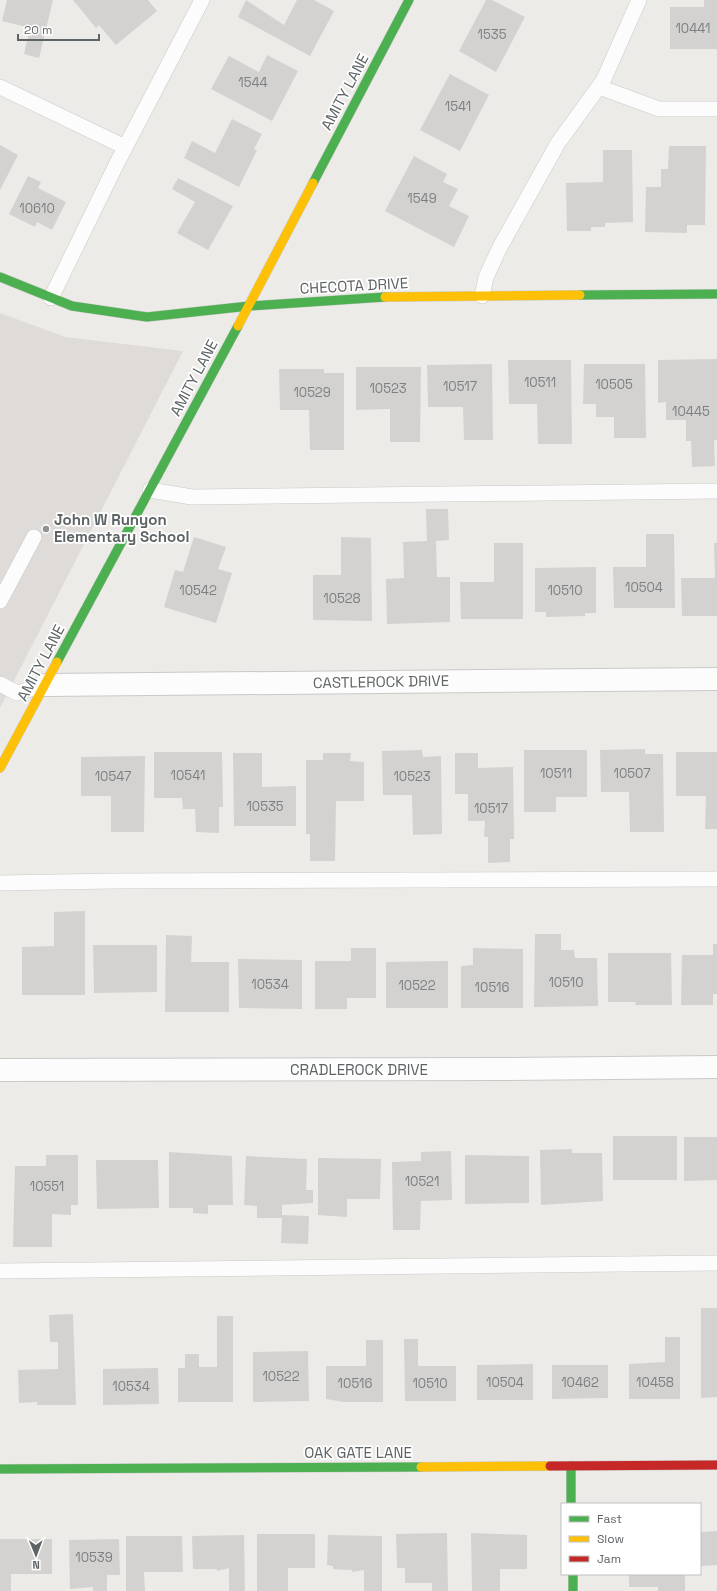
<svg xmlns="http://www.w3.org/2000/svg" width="717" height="1591" font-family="'Space Grotesk',sans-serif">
	<rect width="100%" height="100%" fill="#edebe8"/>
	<polygon fill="#dfdbd8" points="0,313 65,337 183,351 0,708"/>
	<g fill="#d4d2d1">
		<polygon points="7,0 53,0 39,58 24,54 30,28 2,21"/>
		<polygon points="73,0 148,0 157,11 116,45 99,25 96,28"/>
		<polygon points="246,0 284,25 297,0 314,0 334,11 310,56 238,17"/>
		<polygon points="486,0 492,0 525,17 496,72 459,51"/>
		<polygon points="704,0 717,0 717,49 670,49 670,7 704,7"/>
		<polygon points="267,55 298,71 272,121 211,89 229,56 259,72"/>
		<polygon points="450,74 489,95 460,151 420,130"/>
		<polygon points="232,119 262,134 254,149 257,150 239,187 184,158 192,141 215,153"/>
		<polygon points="0,145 18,155 0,190"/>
		<polygon points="669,146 706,146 705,225 687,225 687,233 645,232 646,187 661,187 661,169 668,169"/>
		<polygon points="603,150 632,150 633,222 605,223 605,227 591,227 591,231 567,231 566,183 603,182"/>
		<polygon points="414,156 447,174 443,182 458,189 449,206 469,216 454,247 385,211"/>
		<polygon points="28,176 41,182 38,188 66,202 52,230 37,222 35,227 9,214"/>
		<polygon points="178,178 233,206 208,250 177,233 195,202 172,189"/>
		<polygon points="717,359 717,440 714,440 715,466 692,467 691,441 686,441 686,420 666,420 666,402 658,403 658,360"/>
		<polygon points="508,360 571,360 572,444 538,444 537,404 509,404"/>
		<polygon points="492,364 493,440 464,440 463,407 428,407 427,365"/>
		<polygon points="584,364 645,364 646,438 614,438 614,417 596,417 596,404 583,404"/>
		<polygon points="356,367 421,367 420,442 390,442 390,409 356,410"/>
		<polygon points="279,369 324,369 324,373 344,373 344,450 310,450 309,410 280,410"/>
		<polygon points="426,509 448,509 449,540 436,541 437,577 450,577 450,622 387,624 386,579 404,578 403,542 427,541"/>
		<polygon points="646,534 674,534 675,608 614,608 613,567 646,567"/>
		<polygon points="194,537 226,547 218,569 232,573 216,623 164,607 175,570 183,572"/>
		<polygon points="341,537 371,538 372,621 313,620 313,575 341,575"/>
		<polygon points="494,543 523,543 523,619 461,619 460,582 494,582"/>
		<polygon points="714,543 717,543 717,616 682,616 681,578 715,578"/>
		<polygon points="596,567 596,613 585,613 585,616 546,617 546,612 535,612 535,568"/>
		<polygon points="645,749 645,754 663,754 664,832 630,832 629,792 601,792 600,750"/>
		<polygon points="422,750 423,757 441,756 442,834 413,835 412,795 383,795 382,751"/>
		<polygon points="524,750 587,750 587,797 556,797 556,812 524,812"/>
		<polygon points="154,752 222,752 223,807 219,807 219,833 196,832 195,809 183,809 182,798 154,798"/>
		<polygon points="676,752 717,752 717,829 705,829 706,796 676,796"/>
		<polygon points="233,753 262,753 262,787 296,786 296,826 234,826"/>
		<polygon points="323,753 351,753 350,761 364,762 364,801 336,801 335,861 310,861 310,834 306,834 306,760 323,760"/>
		<polygon points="455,753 478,753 478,768 513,767 514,839 510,839 510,862 488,863 488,837 484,837 485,821 468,821 468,794 455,794"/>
		<polygon points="145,756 144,832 111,832 111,796 81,796 81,757"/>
		<polygon points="85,911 85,995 22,995 22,947 54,946 54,912"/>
		<polygon points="535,934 561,934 561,950 574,950 575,958 597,958 598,1006 534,1007"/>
		<polygon points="166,935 192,936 191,962 229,962 229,1012 165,1012"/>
		<polygon points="713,944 717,944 717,994 713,994 713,1005 681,1005 682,955 713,955"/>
		<polygon points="93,945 157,945 157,992 94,993"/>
		<polygon points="351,948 376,948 376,998 347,998 347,1009 315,1009 315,961 351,961"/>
		<polygon points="473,948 523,949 523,1008 461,1008 461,966 473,965"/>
		<polygon points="608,953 671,953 672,1005 635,1005 636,1002 608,1002"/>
		<polygon points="238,959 302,960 302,1009 239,1008"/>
		<polygon points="448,961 448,1008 386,1008 386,962"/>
		<rect x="613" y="1136" width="64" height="44"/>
		<polygon points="684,1137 717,1137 717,1180 684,1181"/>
		<polygon points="572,1149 572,1153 602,1153 603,1201 541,1205 540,1150"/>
		<polygon points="451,1151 452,1200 421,1201 420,1230 393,1230 392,1162 421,1161 421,1152"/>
		<polygon points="169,1152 232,1156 233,1205 208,1205 208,1214 193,1213 193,1208 169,1208"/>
		<polygon points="46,1155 78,1155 78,1205 71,1205 71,1215 52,1214 52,1247 13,1247 15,1166 46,1166"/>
		<polygon points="465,1155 529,1156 529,1203 465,1204"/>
		<polygon points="246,1156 307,1159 306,1190 313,1190 313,1203 282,1205 282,1215 309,1216 308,1244 281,1243 282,1218 257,1218 257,1206 244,1205"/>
		<polygon points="318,1158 381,1159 380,1199 347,1199 347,1217 318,1215"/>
		<polygon points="96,1160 158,1160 159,1208 97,1209"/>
		<polygon points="701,1308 717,1308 717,1397 701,1398"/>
		<polygon points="73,1314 76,1405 37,1405 37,1402 19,1403 18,1370 58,1369 58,1342 50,1342 49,1315"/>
		<polygon points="217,1316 233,1316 233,1402 178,1402 178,1368 185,1368 185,1354 199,1354 199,1367 217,1367"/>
		<polygon points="665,1337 680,1337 680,1399 629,1399 629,1364 665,1362"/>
		<polygon points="404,1339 418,1339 418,1366 456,1366 456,1401 405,1401"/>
		<polygon points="366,1340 383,1340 383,1402 344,1402 326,1399 326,1366 366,1366"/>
		<polygon points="308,1351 309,1401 253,1402 253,1352"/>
		<polygon points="533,1364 533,1400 477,1400 477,1365"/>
		<polygon points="552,1365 608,1365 608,1398 552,1399"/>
		<polygon points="158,1368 159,1404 103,1405 103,1369"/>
		<polygon points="717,1531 717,1565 701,1566 701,1532"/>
		<polygon points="447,1533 448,1591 432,1591 432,1583 405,1583 405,1568 397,1568 396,1534"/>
		<polygon points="471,1533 527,1535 527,1569 500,1569 500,1591 472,1591"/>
		<polygon points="257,1534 315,1534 315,1568 288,1568 288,1591 257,1591"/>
		<polygon points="244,1535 245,1591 229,1591 229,1568 217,1571 217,1569 193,1569 192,1536"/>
		<polygon points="328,1535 382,1536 382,1591 364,1591 364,1570 352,1572 352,1570 333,1569 333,1566 327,1565"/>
		<polygon points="126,1536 182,1536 183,1572 144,1572 145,1591 126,1591"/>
		<polygon points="0,1539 52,1539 52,1574 11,1574 11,1591 0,1591"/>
		<polygon points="119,1539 120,1575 107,1575 107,1591 93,1591 93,1587 70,1589 69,1540"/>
		<polygon points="629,1574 685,1574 685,1591 658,1591 658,1587 629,1587"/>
	</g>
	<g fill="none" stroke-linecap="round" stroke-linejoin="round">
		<defs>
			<g id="lane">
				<polyline points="0,87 125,147"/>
				<polyline points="599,87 659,109 717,109"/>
				<polyline points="482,296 486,277 500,247 558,143 603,81 639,0"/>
				<polyline points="51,298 117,163 202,0"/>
				<polyline points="150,490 192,497 717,491"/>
				<polyline points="0,601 34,537"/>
				<polyline points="0,684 17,693 45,685"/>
				<polyline points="0,883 113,881 717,879"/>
				<polyline points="0,1271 717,1263"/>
			</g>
			<g id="street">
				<polyline points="45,685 717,679"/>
				<polyline points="0,1070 501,1069 717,1067"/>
			</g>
			<g id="fast">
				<polyline points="313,183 409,0"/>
				<polyline points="0,277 72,306 147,317 249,306 385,297"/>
				<polyline points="580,295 717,294"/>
				<polyline points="57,662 238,326"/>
				<polyline points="571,1466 571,1504"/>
				<polyline points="0,1469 421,1467"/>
				<polyline points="573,1574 573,1591"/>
			</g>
			<g id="slow">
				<polyline points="385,297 580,295"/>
				<polyline points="238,326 313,183"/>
				<polyline points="0,768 57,662"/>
				<polyline points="421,1467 550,1466"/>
			</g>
			<polyline id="jam" points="550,1466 717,1465"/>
		</defs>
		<use href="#lane" stroke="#c9c9c8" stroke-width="16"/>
		<use href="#street" stroke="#c9c9c8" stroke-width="24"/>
		<use href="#fast" stroke="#c9c9c8" stroke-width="10"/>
		<use href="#slow" stroke="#c9c9c8" stroke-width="10"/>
		<use href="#jam" stroke="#c9c9c8" stroke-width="10"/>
		<use href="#lane" stroke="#fcfcfc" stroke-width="15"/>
		<use href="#street" stroke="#fcfcfc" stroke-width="22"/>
		<use href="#fast" stroke="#4caf50" stroke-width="9"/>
		<use href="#slow" stroke="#ffc107" stroke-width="9"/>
		<use href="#jam" stroke="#c62828" stroke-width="9"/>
	</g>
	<circle fill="#909393" stroke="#fff" stroke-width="1.5" cx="46" cy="529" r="4"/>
	<g text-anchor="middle" stroke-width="3.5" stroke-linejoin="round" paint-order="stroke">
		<g font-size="13" fill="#7d8081">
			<text x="693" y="33">10441</text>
			<text x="492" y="39">1535</text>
			<text x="253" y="87">1544</text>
			<text x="458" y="111">1541</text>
			<text x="422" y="203">1549</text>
			<text x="37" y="213">10610</text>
			<text x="540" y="387">10511</text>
			<text x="614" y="389">10505</text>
			<text x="460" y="391">10517</text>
			<text x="388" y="393">10523</text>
			<text x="312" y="397">10529</text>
			<text x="691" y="416">10445</text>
			<text x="644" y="592">10504</text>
			<text x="198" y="595">10542</text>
			<text x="565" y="595">10510</text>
			<text x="342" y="603">10528</text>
			<text x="556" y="778">10511</text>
			<text x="632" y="778">10507</text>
			<text x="188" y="780">10541</text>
			<text x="113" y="781">10547</text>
			<text x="412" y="781">10523</text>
			<text x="265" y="811">10535</text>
			<text x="491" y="813">10517</text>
			<text x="566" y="987">10510</text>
			<text x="270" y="989">10534</text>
			<text x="417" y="990">10522</text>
			<text x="492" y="992">10516</text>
			<text x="422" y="1186">10521</text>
			<text x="47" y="1191">10551</text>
			<text x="281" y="1381">10522</text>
			<text x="505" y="1387">10504</text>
			<text x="580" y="1387">10462</text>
			<text x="655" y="1387">10458</text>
			<text x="355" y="1388">10516</text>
			<text x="430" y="1388">10510</text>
			<text x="131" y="1391">10534</text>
			<text x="94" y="1562">10539</text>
		</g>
		<g font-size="15" fill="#5e6365" stroke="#fff">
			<text transform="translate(345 92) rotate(-62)" y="5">AMITY LANE</text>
			<text transform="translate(354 286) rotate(-3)" y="5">CHECOTA DRIVE</text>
			<text transform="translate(194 378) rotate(-62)" y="5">AMITY LANE</text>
			<text transform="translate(41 663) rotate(-62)" y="5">AMITY LANE</text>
			<text transform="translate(381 682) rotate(-1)" y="5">CASTLEROCK DRIVE</text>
			<text x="359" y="1075">CRADLEROCK DRIVE</text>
			<text x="358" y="1458">OAK GATE LANE</text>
		</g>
		<g font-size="15" font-weight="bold" fill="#5e6365" stroke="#fff" text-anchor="start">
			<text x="54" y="525">John W Runyon<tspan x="54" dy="17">Elementary School</tspan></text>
		</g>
	</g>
	<rect x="561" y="1503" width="140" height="72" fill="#ffffff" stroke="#bfc1c1"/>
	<rect x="569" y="1516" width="20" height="6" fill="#4caf50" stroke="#bfc1c1"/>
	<text x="597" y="1523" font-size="12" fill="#5e6365">Fast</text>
	<rect x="569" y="1536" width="20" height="6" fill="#ffc107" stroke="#bfc1c1"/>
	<text x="597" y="1543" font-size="12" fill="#5e6365">Slow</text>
	<rect x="569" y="1556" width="20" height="6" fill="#c62828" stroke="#bfc1c1"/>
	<text x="597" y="1563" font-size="12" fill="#5e6365">Jam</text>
	<g transform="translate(36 1555) rotate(179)" stroke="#ffffff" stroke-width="3" paint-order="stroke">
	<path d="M0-3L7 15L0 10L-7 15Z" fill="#5e6365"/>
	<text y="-6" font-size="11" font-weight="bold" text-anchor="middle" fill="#5e6365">N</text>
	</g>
	<path d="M18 34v6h81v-6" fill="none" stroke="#5e6365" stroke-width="2"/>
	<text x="24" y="34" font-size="12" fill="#5e6365" stroke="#ffffff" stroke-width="3" paint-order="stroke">20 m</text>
</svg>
